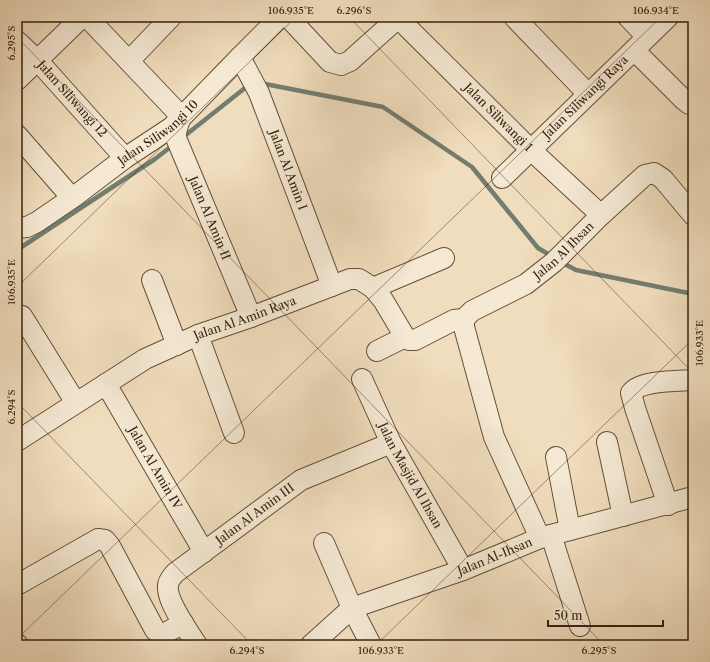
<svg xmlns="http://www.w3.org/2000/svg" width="710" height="662" font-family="'Libre Caslon Text',serif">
	<rect width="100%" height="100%" fill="#f0ddbd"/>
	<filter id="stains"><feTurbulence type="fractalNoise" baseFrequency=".005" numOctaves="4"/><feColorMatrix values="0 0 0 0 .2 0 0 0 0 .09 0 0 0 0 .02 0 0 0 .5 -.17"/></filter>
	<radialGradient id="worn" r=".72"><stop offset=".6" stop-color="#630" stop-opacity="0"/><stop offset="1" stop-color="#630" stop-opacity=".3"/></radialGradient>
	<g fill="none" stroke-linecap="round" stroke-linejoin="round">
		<g stroke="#727d70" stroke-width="4.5">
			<polyline points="260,83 383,107 472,167 538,248 553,257"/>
			<polyline points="182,138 250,84"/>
			<polyline points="17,250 155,159 173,145"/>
			<polyline points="561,262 576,270 693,294"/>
		</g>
		<defs>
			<g id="minor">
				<path id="s1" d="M87 17 178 113 180 119 176 132V138L251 317"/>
				<polyline points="288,17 330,62 341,65 350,61 399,17"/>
				<polyline points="514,17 588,94"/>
				<polyline points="628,17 647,37"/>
				<path id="s2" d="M398 18 531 150 601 215"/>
				<path id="s3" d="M17 41 38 61 125 158"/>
				<polyline points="634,50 684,100 689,104 693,104"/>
				<path id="s4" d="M240 57 259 93 332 286"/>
				<polyline points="129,61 171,17"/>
				<polyline points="17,80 82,17"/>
				<polyline points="17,135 72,198"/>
				<path id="s5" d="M502 178 668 17"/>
				<path id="s6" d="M17 228 27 227 37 222 75 196 125 158 172 127 240 57 280 17"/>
				<polyline points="152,280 177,345"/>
				<polyline points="373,288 444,258"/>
				<path id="s7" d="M464 319 472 311 526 284 554 262 601 215 645 175 654 173 663 179 693 215"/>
				<polyline points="464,319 464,327 494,437 540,538"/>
				<polyline points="17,320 22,316 76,403"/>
				<polyline points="198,335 234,433"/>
				<polyline points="377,351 405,337"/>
				<path id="s8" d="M362 379 391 443 463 570"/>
				<path id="s9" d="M106 384 204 552"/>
				<path id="s10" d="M17 441 145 359 198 335 251 317 350 279H359L373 288 383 300 405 337 409 340H415L454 320 464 319"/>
				<polyline points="607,442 623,516"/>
				<polyline points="556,457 570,530"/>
				<path d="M668 505 635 408 631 393C640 380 678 381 693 380"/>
				<polyline points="551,535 580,626"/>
				<polyline points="324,543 352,608 371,645"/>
				<polyline points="17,585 98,539 105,540 110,546 155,630 158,633 164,634 183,623"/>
				<polyline points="17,644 18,645"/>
				<path id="s11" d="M197 645C189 632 166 601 168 586 168 580 172 577 175 573L301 480 391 443"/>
				<path id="s12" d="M311 645 352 608 463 570 540 538 693 497"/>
			</g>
		</defs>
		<use href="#minor" stroke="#645038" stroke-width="22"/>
		<use href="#minor" stroke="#f5e9d4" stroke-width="20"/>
	</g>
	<path fill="none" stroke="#35210b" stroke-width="1" stroke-opacity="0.45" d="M349 17 693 373M17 37 604 645M17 287 296 17M17 402 252 645M17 639 661 17M376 645 693 339"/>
	<g text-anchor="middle" stroke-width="3" stroke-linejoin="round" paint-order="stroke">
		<g font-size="12" fill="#35210b" stroke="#f5e9d4">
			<text dy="4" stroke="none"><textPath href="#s5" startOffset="116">Jalan Siliwangi Raya</textPath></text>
			<text dy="4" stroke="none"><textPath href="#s3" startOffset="80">Jalan Siliwangi 12</textPath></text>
			<text dy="4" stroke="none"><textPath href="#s2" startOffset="141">Jalan Siliwangi 1</textPath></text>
			<text dy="4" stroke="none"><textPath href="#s6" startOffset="172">Jalan Siliwangi 10</textPath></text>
			<text dy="4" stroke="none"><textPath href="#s4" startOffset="123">Jalan Al Amin I</textPath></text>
			<text dy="4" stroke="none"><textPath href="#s1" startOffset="245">Jalan Al Amin II</textPath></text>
			<text dy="4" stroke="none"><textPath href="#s7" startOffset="122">Jalan Al Ihsan</textPath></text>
			<text dy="4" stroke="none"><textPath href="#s10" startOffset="260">Jalan Al Amin Raya</textPath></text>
			<text dy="4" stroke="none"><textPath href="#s9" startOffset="97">Jalan Al Amin IV</textPath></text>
			<text dy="4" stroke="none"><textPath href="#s8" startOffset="108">Jalan Masjid Al Ihsan</textPath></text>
			<text dy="4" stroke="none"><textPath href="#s11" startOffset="181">Jalan Al Amin III</textPath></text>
			<text dy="4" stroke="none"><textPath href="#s12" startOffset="207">Jalan Al-Ihsan</textPath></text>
		</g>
	</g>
	<rect width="710" height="662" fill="none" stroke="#f0ddbd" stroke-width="44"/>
	<path d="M548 620v6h115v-6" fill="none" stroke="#35210b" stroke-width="2"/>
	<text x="554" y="620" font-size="12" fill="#35210b" stroke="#f5e9d4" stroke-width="3" paint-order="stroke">50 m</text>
	<rect x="22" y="22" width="666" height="618" fill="none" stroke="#35210b" stroke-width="1.5"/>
	<g font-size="10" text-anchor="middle" fill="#35210b">
		<text x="291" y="14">106.935°E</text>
		<text x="354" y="14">6.296°S</text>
		<text x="656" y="14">106.934°E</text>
		<text transform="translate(11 43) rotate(-90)" y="4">6.295°S</text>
		<text transform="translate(11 282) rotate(-90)" y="4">106.935°E</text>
		<text transform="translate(699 343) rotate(-90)" y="4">106.933°E</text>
		<text transform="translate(11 407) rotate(-90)" y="4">6.294°S</text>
		<text x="247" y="654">6.294°S</text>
		<text x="381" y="654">106.933°E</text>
		<text x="599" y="654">6.295°S</text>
	</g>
	<rect width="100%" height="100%" filter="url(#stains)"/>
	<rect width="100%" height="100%" fill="url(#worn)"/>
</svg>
